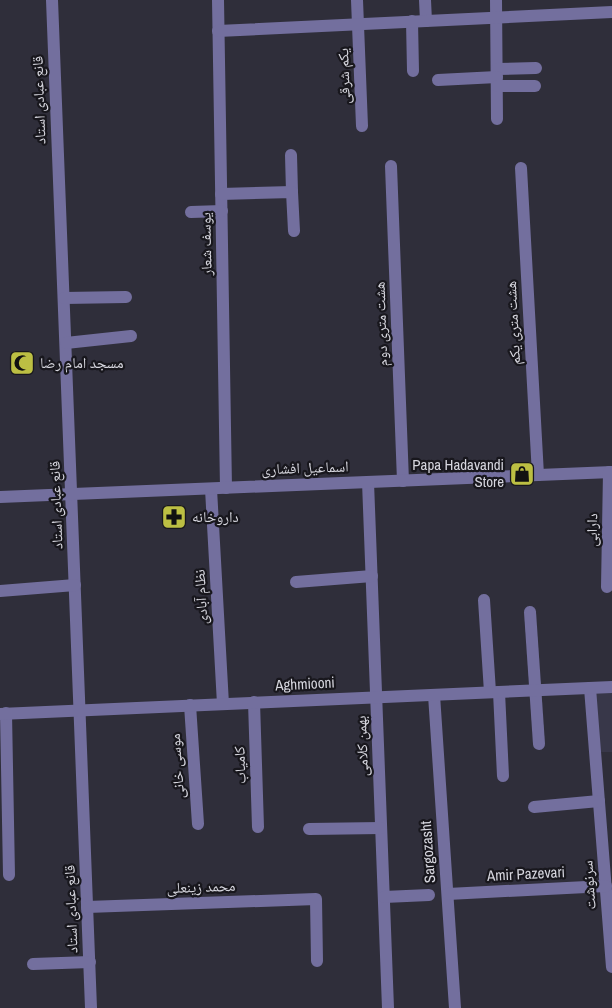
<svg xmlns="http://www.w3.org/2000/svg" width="612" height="1008" font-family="'Archivo Narrow','Noto Naskh Arabic',sans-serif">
	<rect width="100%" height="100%" fill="#2f2e3a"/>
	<polygon fill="#383749" points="612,687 612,752 595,752 590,688"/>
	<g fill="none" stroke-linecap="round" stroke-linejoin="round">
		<g stroke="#736f9e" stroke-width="12">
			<polyline points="52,0 91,1008"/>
			<polyline points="218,0 226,488"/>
			<polyline points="357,0 362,126"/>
			<polyline points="425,0 426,21"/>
			<polyline points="496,0 497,119"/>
			<polyline points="412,21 413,71"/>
			<polyline points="218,31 612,12"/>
			<polyline points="497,69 536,68"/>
			<polyline points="438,80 497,77"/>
			<polyline points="497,86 535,86"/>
			<polyline points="291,155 292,192"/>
			<polyline points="391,166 403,481"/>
			<polyline points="521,168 538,475"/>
			<polyline points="221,194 292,192 294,231"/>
			<polyline points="191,212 222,211"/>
			<polyline points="64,298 126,297"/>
			<polyline points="66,343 131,336"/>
			<polyline points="368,482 388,1008"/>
			<polyline points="211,489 223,704"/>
			<polyline points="0,497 612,472"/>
			<polyline points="296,582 372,576"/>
			<polyline points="607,587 609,472"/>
			<polyline points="0,591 75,585"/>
			<polyline points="484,600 490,692"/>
			<polyline points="530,612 539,744"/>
			<polyline points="590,688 612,967"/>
			<polyline points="499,692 503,776"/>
			<polyline points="434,695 455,1008"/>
			<polyline points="254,702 258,827"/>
			<polyline points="190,705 198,824"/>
			<polyline points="6,713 9,875"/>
			<polyline points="0,714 612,687"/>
			<polyline points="534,807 599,801"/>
			<polyline points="309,829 381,828"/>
			<polyline points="448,894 606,886"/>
			<polyline points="384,897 429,895"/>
			<polyline points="87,907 316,899 317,961"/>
			<polyline points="33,964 90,962"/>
		</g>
	</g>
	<defs>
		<symbol id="mosque-square" viewBox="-11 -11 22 22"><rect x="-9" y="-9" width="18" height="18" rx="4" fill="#bcbf43" stroke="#18171d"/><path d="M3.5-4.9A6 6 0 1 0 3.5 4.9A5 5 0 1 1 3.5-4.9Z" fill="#111"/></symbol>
		<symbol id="shop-square" viewBox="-11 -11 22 22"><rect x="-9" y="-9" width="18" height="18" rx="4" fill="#bcbf43" stroke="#18171d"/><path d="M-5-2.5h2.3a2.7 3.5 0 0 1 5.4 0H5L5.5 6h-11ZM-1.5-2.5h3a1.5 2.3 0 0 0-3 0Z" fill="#111"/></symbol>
		<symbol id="pharmacy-square" viewBox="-11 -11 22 22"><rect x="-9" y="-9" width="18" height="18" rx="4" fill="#bcbf43" stroke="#18171d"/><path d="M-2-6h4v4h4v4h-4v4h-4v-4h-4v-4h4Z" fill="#111"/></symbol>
	</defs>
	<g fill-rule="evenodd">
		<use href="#mosque-square" x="8" y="349" width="28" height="28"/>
		<use href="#shop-square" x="508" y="460" width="28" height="28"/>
		<use href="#pharmacy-square" x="160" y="503" width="28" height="28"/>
	</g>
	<g text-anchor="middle" stroke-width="4.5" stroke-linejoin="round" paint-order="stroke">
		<g font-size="15" fill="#d6d6de" stroke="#18171d">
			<text transform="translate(344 76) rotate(-92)" y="5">یکم شرقی</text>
			<text transform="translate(39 100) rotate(-92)" y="5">قانع عبادی استاد</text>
			<text transform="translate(206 244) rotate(-91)" y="5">یوسف شعار</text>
			<text transform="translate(513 323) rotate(-93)" y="5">هشت متری یکم</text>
			<text transform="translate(381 324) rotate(-92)" y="5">هشت متری دوم</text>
			<text transform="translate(305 468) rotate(-2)" y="5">اسماعیل افشاری</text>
			<text transform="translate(56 505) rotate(-92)" y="5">قانع عبادی استاد</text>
			<text transform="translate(592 530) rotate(-89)" y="5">دارابی</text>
			<text transform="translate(201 597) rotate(-93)" y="5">نظام آبادی</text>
			<text transform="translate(305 684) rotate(-3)" y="5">Aghmiooni</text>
			<text transform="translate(362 746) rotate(-92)" y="5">بهمن کلامی</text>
			<text transform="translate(240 765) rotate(-92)" y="5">کامیاب</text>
			<text transform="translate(177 766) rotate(-94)" y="5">موسی خانی</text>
			<text transform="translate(428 852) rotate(-94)" y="5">Sargozasht</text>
			<text transform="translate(526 874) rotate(-3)" y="5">Amir Pazevari</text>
			<text transform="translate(589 885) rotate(-94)" y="5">سرنوشت</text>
			<text transform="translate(201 887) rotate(-2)" y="5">محمد زینعلی</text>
			<text transform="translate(71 909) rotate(-92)" y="5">قانع عبادی استاد</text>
		</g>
		<g font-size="15" fill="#d6d6de" stroke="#18171d" text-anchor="start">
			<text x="40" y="368">مسجد امام رضا</text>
			<text x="504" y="470" text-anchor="end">Papa Hadavandi<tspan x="504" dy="17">Store</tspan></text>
			<text x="192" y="522">داروخانه</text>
		</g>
	</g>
</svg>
